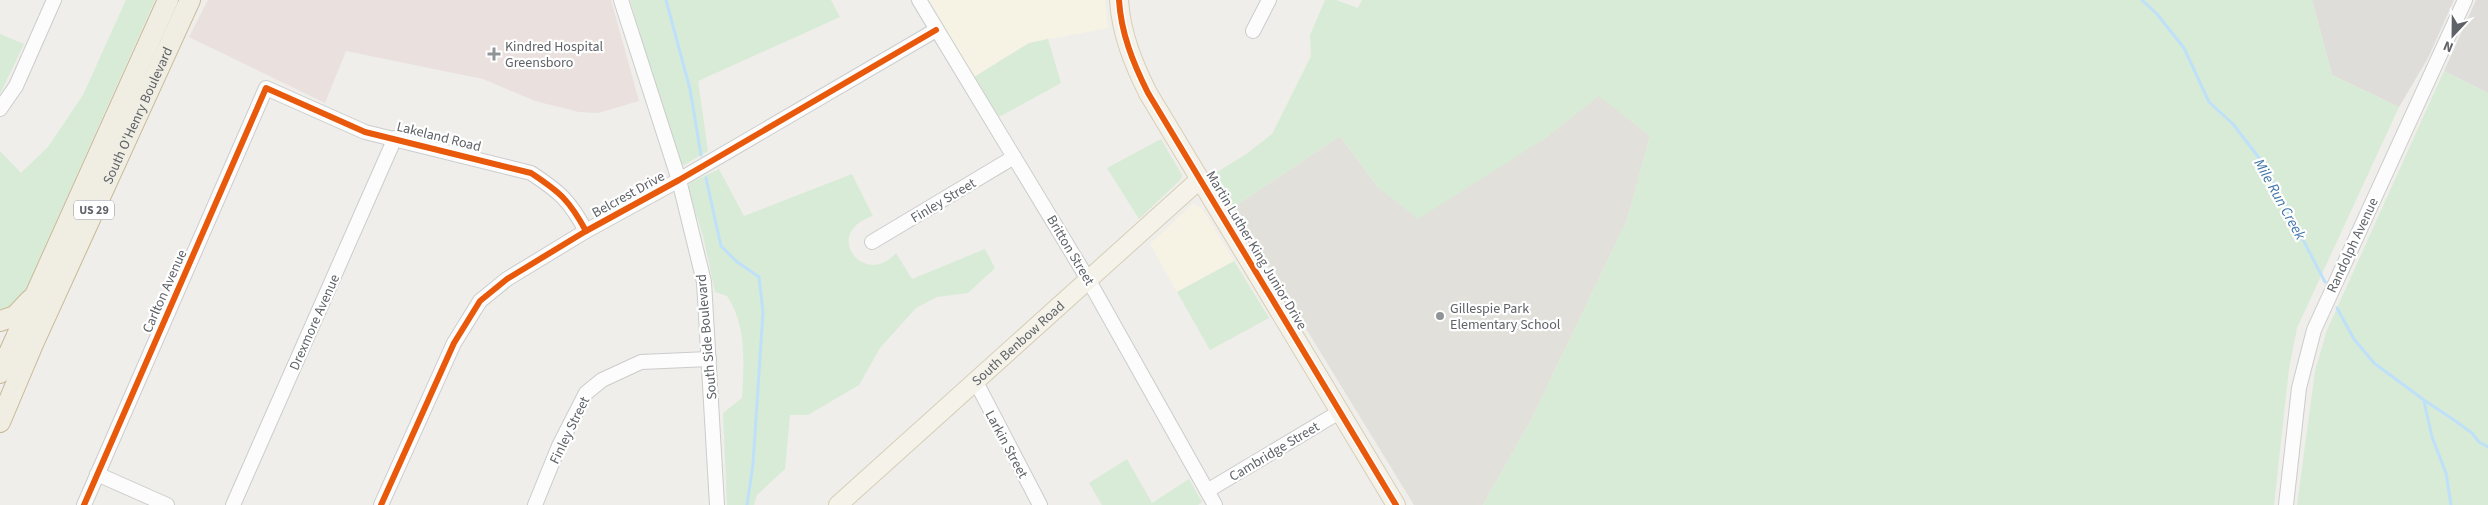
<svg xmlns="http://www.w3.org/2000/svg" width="2488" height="505" font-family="'Source Sans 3',sans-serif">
	<rect width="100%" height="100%" fill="#efeeea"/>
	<g fill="#f7f3e4">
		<polygon points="929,0 1105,0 1108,28 1029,43 974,77"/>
		<polygon points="1193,204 1201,207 1234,261 1177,292 1150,244"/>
	</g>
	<g fill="#dfddda">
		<polygon points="2312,0 2454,0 2428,58 2399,107 2332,75"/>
		<polygon points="2476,0 2488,0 2488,93 2444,71"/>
	</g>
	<polygon fill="#e2e0da" points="1599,95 1650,136 1627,220 1532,418 1483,505 1414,505 1232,208 1340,136 1379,188 1544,139"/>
	<polygon fill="#eae0de" points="208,0 611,0 639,101 598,113 579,112 535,101 483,79 346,51 325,103 189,37"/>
	<g fill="#d8ebd6">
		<polygon points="126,0 155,0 24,293 12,308 0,314 0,151 21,173 48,147 83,95"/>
		<polygon points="630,0 831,0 840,17 698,81 708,151 684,165 679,163"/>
		<polygon points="1325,0 1336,0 1358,8 1362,0 2312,0 2332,75 2399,107 2297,328 2289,369 2274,505 1483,505 1532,418 1627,220 1650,136 1599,96 1544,139 1418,219 1379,188 1340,136 1232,208 1212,175 1245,155 1272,134 1311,56 1310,35"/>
		<polygon points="0,34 24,44 0,94"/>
		<polygon points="1048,39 1061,83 999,117 974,77 1029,43"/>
		<polygon points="2444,71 2488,93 2488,505 2297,505 2315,371 2327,330"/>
		<polygon points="1161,139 1182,175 1181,179 1139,219 1107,168"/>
		<path d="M719 169 744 216 852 174 873 216C821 233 864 289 896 253L912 279 985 249 995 268 968 293 937 297 916 308 880 348 859 385 808 415H790L785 469 757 495 754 505H727L723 413 742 398C744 365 747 325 727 296L715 292 703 236 688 189 690 183Z"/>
		<polygon points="1234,261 1269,318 1210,350 1177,292"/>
		<polygon points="1127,459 1152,503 1189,479 1202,502 1198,505 1102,505 1089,483"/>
	</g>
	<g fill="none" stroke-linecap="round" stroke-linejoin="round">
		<g stroke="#bfe0f9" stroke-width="3">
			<polyline points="666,0 690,89 701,155"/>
			<polyline points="2142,0 2157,14 2184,48 2209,102 2233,124 2263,163 2325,282"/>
			<polyline points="706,178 721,246 736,261 759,277 763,312 753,464 747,505"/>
			<polyline points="2337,308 2354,339 2374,363 2424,400 2454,420 2472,433 2479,442 2488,447"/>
			<polyline points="2424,401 2432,437 2446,473 2451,505"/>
		</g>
		<defs>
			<g id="minor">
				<polyline points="621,0 679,180 704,282 717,505"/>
				<polyline points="919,0 1089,281 1215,505"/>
				<polyline points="1253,31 1269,0"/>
				<polyline points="0,109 16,86 54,0"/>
				<polyline points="872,242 1014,157"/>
				<polyline points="976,382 1040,505"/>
				<polyline points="97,474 167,505"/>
				<polyline points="1207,491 1341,411"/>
				<path d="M84 505 266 88 365 132 531 173C560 192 569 200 586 231"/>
				<polyline points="233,505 395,138"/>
				<polyline points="381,505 454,343 480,301 507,279 586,231 679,180 936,30"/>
				<polyline points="535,505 559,446 586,393 602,380 641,362 709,359"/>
				<polyline points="2286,505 2299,388 2314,330 2465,0"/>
			</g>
			<g id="major">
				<path d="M1119 0C1121 33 1133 63 1148 93L1396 505"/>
				<path id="s1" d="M838 505 1199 180"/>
			</g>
			<g id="highway">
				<polyline points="0,321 15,316 30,300"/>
				<polyline points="0,373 168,0"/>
				<path id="s2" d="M0 422 33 344 190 0"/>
			</g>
		</defs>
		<use href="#minor" stroke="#cbcccc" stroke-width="16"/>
		<use href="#major" stroke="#d7ceb8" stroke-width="20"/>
		<use href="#highway" stroke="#c8b996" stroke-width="22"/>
		<use href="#minor" stroke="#fdfcfc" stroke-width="14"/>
		<use href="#major" stroke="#f4f2e9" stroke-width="18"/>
		<use href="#highway" stroke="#f0ede3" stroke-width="20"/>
		<defs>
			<g id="cycleway">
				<path d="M1119 0C1121 33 1133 63 1148 93L1396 505"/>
				<path d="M84 505 266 88 365 132 531 173C560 192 569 200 586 231"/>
				<polyline points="381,505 454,343 480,301 507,279 586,231 679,180 936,30"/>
			</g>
		</defs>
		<use href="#cycleway" stroke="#fff" stroke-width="9"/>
		<use href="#cycleway" stroke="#e8590c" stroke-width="6"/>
	</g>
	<g fill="#919496" stroke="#fff" stroke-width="2">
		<path d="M491.5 46.5h5v5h5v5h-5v5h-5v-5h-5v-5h5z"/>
		<circle cx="1440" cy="316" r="5"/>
	</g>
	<g text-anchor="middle" stroke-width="4.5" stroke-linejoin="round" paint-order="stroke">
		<rect fill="#fff" stroke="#8f9295" stroke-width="1" x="74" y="200.5" width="40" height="19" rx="4"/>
		<g font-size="12" font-weight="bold" fill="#5f6368">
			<text x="94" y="214">US 29</text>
		</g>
		<g font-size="14" fill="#5f6368" stroke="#fff" text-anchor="start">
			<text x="505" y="51">Kindred Hospital<tspan x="505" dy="16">Greensboro</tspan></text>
			<text x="1450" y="313">Gillespie Park<tspan x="1450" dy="16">Elementary School</tspan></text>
		</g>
		<g font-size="14" fill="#5f6368" stroke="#fff">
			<text dy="5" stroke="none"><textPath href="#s2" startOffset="336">South O'Henry Boulevard</textPath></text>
			<text transform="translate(439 136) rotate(14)" y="5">Lakeland Road</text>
			<text transform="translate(628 194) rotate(-29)" y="5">Belcrest Drive</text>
			<text transform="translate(943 200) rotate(-31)" y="5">Finley Street</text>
			<text transform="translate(2352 245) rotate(-65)" y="5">Randolph Avenue</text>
			<text transform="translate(1071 250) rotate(59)" y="5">Britton Street</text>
			<text transform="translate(1257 250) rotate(59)" y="5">Martin Luther King Junior Drive</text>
			<text transform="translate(164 291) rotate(-66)" y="5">Carlton Avenue</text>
			<text transform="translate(314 322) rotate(-66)" y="5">Drexmore Avenue</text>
			<text transform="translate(706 337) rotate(-95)" y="5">South Side Boulevard</text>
			<text dy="5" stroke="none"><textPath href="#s1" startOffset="242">South Benbow Road</textPath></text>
			<text transform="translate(569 430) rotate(-64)" y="5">Finley Street</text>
			<text transform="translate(1007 444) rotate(62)" y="5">Larkin Street</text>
			<text transform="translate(1274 451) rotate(-31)" y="5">Cambridge Street</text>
		</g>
		<g font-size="15" font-style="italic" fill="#4174aa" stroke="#fff">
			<text transform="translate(2280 199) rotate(61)" y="5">Mile Run Creek</text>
		</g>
	</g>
	<g transform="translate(2453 35) rotate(202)" stroke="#ffffff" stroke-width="4" paint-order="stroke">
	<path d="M0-4L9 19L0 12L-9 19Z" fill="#5f6368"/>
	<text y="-8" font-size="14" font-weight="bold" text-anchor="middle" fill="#5f6368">N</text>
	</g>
</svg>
